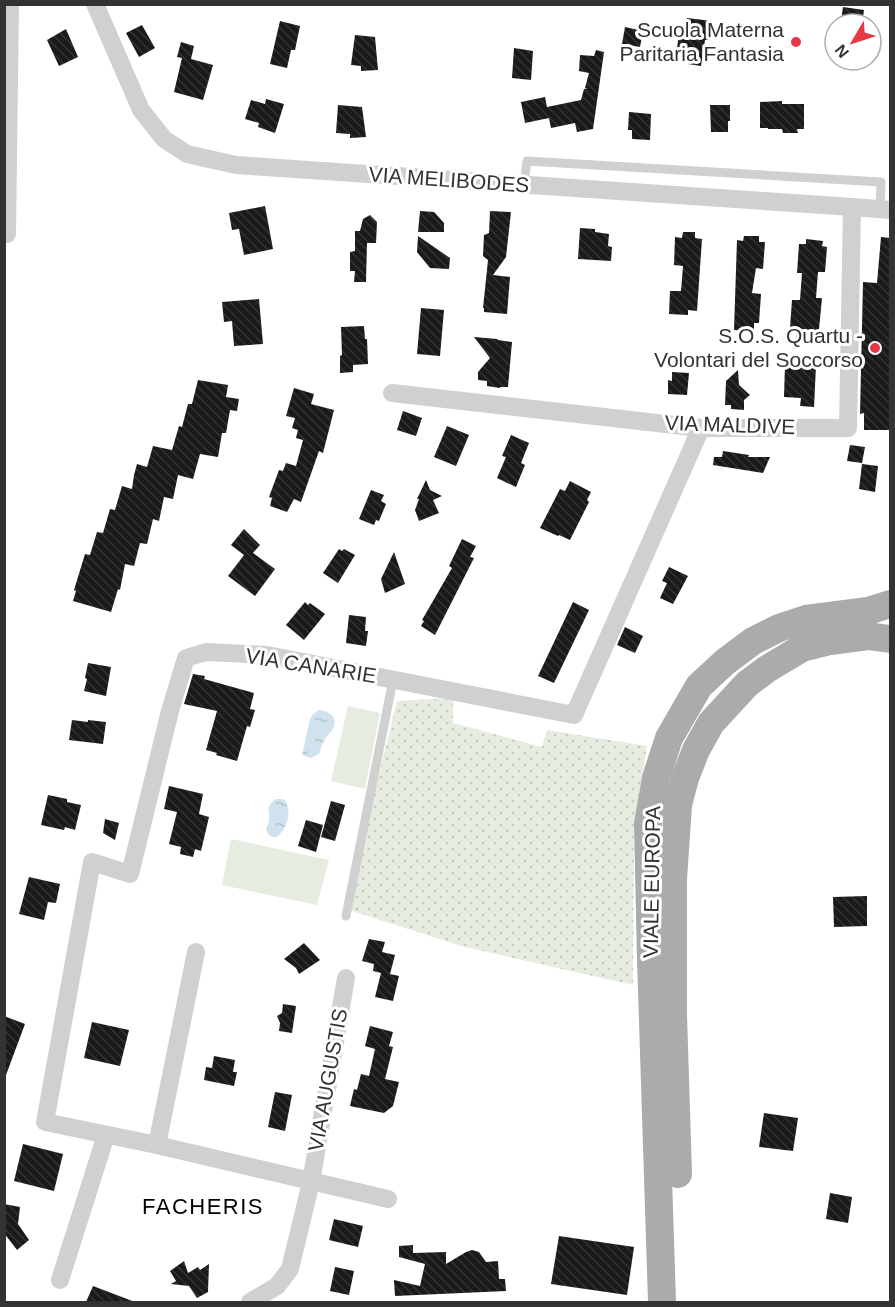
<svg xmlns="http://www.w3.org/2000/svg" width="895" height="1307" font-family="Helvetica,sans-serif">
	<defs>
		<pattern id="grass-dots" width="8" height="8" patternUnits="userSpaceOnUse" patternTransform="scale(1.5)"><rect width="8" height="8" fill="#e6ecdf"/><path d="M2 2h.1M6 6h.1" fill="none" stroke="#c6cbc0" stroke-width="1.8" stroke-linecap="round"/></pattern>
		<pattern id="water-ripples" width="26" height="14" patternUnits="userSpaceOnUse" patternTransform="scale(1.5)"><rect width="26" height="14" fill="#cfe2ee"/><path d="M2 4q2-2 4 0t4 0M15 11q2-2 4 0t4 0" fill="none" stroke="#b2c2cd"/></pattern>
		<pattern id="building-back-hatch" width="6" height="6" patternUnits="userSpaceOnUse" patternTransform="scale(1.5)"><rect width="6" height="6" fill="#1a1a1a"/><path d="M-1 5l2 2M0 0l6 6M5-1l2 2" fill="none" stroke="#333"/></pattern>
	</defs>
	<rect width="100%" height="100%" fill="#fff"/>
	<polygon fill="url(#grass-dots)" points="453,698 453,723 542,747 547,730 647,746 634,826 633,985 461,946 346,909 397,701"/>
	<g fill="#e6ecdf">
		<polygon points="348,706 380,713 365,789 331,781"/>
		<polygon points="231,839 329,860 317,905 222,885"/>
	</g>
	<g fill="url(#water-ripples)">
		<path d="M319 710C329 710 339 719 333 729 331 733 326 736 324 741 321 745 321 750 319 754L311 758 302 755 310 719 313 714Z"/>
		<path d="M276 799H282L285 800C292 813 288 827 277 837H272L268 834 266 829C267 826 269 823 269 820 271 810 263 809 276 799Z"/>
	</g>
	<g fill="url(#building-back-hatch)">
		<polygon points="843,7 864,10 862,24 843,24 844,21 841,21"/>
		<polygon points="687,18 712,21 709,40 705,40 701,66 688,64 689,58 684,58 685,50 677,49 679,32 686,28"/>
		<polygon points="280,21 300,26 295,50 291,50 287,68 270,64"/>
		<polygon points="142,25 155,48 139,57 126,33"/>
		<polygon points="625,27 643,31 640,47 622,44"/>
		<polygon points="66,29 78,57 59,66 47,40"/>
		<polygon points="355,35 375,37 378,70 361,71 361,66 351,65"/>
		<polygon points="181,42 194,46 191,59 213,65 203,100 174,92 182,58 177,57"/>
		<polygon points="514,48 533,51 531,80 512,78"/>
		<polygon points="596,50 604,52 593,129 577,132 575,123 551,128 548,113 549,118 525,123 521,102 545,97 547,107 581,100 584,89 588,88 585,88 589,73 579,71 580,55 594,56"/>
		<polygon points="266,99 284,104 275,133 258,127 259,123 245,119 251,100 265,104"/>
		<polygon points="782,101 782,104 804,104 804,129 797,129 798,133 783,133 782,129 768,129 768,128 760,128 760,102"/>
		<polygon points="338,105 362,107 366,137 350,138 350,134 336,133"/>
		<polygon points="710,105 730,105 730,121 728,121 728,132 711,132"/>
		<polygon points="629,112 651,114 650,140 632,139 632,130 628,130"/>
		<polygon points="265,206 273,249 244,255 239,229 232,230 229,213"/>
		<polygon points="420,211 434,212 444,223 444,232 418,232"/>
		<polygon points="490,211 511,212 506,257 493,275 510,277 507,314 484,312 484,308 483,308 488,260 483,256 484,235 489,233"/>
		<polygon points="370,215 377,222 376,243 367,243 366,282 354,282 355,271 350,271 350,252 355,251 355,231 360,231 363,219"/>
		<polygon points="580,228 595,229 595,232 609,234 608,246 612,247 611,261 578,259"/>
		<polygon points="683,232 695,232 695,238 702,239 697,311 688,310 688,315 669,314 670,291 681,291 683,266 674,265 675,237 682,238"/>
		<polygon points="418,236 450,258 449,269 430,268 417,252"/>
		<polygon points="744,236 759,236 759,242 765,242 763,269 756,268 752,293 761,294 759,323 754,323 754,331 734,330 737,240 743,241"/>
		<polygon points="881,237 891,238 891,430 864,430 864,413 860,414 863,282 877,283"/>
		<polygon points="806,239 823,241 822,246 827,247 825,272 818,272 816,298 822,298 818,340 796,339 796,328 790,328 792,300 800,300 802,273 797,273 799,244 806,244"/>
		<polygon points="259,299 263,344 234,346 232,321 224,322 222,302"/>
		<polygon points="421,308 444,310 440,356 417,354"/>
		<polygon points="364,326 365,339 367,339 368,364 353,365 353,372 340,373 340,356 342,355 341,327"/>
		<polygon points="474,337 497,339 498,340 512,342 508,387 500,387 500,388 487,386 487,381 478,380 478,372 490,358"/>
		<polygon points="785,365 816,366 814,407 800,406 801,398 784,397"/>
		<polygon points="738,370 739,385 750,395 744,400 744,410 731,409 731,405 725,405 726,381"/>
		<polygon points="672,372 689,373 687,395 668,394 668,380 672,381"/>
		<polygon points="198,380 228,385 226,397 239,399 237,411 230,410 226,433 222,433 218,457 200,454 193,479 178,475 173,499 164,497 159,521 153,519 147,544 140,543 134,566 125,564 120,590 118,589 111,612 73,601 76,591 74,590 85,554 90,555 97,532 103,533 110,509 115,510 122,486 132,489 134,475 137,464 147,467 153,446 172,450 179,426 182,427 188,404 192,404"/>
		<polygon points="294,388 314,394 311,404 334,410 323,453 319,451 301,502 294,499 287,512 270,506 272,498 269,497 279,470 283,471 286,463 296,466 303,440 296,438 298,430 292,428 295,418 286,416"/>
		<polygon points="403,411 422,418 416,436 397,430"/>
		<polygon points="447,426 469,435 456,466 434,457"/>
		<polygon points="511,435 529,443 521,463 525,465 516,487 497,478 506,457 502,456"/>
		<polygon points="850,445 865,447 862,463 847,461"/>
		<polygon points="723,451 749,455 748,457 770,457 763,473 713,465 714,457 722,457"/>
		<polygon points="862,464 878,466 875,492 859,489"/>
		<polygon points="426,480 430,490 442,496 433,500 439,513 419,521 415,510 419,499 417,499"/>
		<polygon points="570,481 591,492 587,500 589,502 570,540 559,535 558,536 540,528 560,489 565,491"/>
		<polygon points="371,490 384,495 381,501 386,504 379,521 376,520 374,525 359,519"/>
		<polygon points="244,529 260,545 253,553 275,569 255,596 228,576 244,555 231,545"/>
		<polygon points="462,539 476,546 470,557 474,558 435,635 421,626 424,621 422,620 452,568 449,566"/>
		<polygon points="339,549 342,551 344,549 355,555 338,583 323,573"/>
		<polygon points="394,552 405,584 385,593 381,579"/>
		<polygon points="669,567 688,576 673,604 660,598 667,583 662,581"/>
		<polygon points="305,602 308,605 310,603 325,614 304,640 286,625"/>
		<polygon points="573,602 589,610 554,683 538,676"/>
		<polygon points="349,615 366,617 365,631 368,631 366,646 346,643"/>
		<polygon points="625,627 643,636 635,653 617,645"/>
		<polygon points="88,663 111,667 106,696 84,691 87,679 85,678"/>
		<polygon points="193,674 205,676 204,679 254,693 250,709 255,710 250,727 247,726 237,761 216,755 217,753 206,750 217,711 184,704"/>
		<polygon points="72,720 88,722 88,720 106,722 103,744 69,740"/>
		<polygon points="169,786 203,794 199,814 209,817 201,851 195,849 193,857 180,854 181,847 169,844 177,812 164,809"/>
		<polygon points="48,795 67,799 67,802 81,805 75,830 65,827 64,830 41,825"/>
		<polygon points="331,801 345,805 335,841 321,837"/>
		<polygon points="105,819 119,823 115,840 103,833"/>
		<polygon points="306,820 323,825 316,852 298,846"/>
		<polygon points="29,877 60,884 56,903 48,902 44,920 19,914"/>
		<polygon points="867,896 867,926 834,927 833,897"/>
		<polygon points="369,939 385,942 382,952 395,955 390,974 399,976 393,1001 375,997 381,973 373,971 374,964 362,961"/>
		<polygon points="304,943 320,960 299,974 296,968 284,959"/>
		<polygon points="283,1004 296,1006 292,1033 279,1031 280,1023 277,1016 282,1013"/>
		<polygon points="4,1016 25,1024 6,1075 4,1075"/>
		<polygon points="92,1022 129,1030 120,1066 84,1058"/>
		<polygon points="370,1026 393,1032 389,1046 393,1047 385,1079 399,1082 393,1106 384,1113 350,1106 354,1089 357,1090 361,1074 369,1076 375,1049 365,1046"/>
		<polygon points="214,1056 235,1060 233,1072 237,1072 234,1086 204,1080 206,1067 212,1068"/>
		<polygon points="275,1092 292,1095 285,1131 268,1127"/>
		<polygon points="764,1113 798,1118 793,1151 759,1147"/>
		<polygon points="23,1144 63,1154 54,1191 14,1181"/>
		<polygon points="830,1193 852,1197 848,1223 826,1219"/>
		<polygon points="4,1204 20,1207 18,1224 29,1240 17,1250 4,1233"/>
		<polygon points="334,1219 363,1226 358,1247 329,1240"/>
		<polygon points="559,1236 634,1247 627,1295 551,1284"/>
		<polygon points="413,1245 413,1253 446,1252 446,1264 466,1252 472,1250 479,1252 486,1262 498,1261 499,1279 505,1279 506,1291 395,1296 394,1280 420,1286 425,1264 399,1257 399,1246"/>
		<polygon points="184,1261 188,1273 198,1267 200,1270 209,1264 208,1292 197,1298 189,1286 171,1284 176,1281 170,1271"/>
		<polygon points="335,1267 354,1271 349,1295 330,1291"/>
		<polygon points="93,1286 135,1302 86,1302"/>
	</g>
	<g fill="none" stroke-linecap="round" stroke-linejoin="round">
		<g stroke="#d0d0d0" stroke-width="9">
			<polyline points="524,185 527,161 881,182 880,209"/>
			<polyline points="346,916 393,680"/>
		</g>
		<g stroke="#d0d0d0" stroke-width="18">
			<polyline points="95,4 141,110 164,139 187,154 236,165 852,207 890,210"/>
			<polyline points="7,234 10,4"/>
			<polyline points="392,393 701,428 848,428 852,207"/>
			<polyline points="157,1145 196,952"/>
			<polyline points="388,1199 157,1145 45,1122 92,862 130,874 170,711 186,658 206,652 267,655 574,715 701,428"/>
			<polyline points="60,1280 106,1135"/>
			<polyline points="250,1302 277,1286 290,1269 311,1182 346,978"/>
		</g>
		<g stroke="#ababab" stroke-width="28">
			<polyline points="678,1174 673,1015 673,879 678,805 685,778 696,750 711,723 747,684 767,669 802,648 830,641 868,636 890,639"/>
			<polyline points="662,1302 651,959 648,824 656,778 669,738 699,686 725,662 753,641 779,628 806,619 868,611 890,604"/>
		</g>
	</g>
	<g fill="#e63946" stroke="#fff" stroke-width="2">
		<circle cx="796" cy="42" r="6"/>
		<circle cx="875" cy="348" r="6"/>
	</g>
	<g text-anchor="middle" stroke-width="6" stroke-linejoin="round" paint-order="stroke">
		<g font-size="21" fill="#333" stroke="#fff" text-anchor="end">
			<text x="784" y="37">Scuola Materna<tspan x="784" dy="24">Paritaria Fantasia</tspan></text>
			<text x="863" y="343">S.O.S. Quartu -<tspan x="863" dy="24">Volontari del Soccorso</tspan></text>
		</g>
		<g font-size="21" fill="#333" stroke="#fff">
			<text transform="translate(449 180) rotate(4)" y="7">VIA MELIBODES</text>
			<text transform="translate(730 425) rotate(2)" y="7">VIA MALDIVE</text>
			<text transform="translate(311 666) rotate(9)" y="7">VIA CANARIE</text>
			<text transform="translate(652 882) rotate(-89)" y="7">VIALE EUROPA</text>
			<text transform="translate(328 1080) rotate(-80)" y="7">VIA AUGUSTIS</text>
		</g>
		<g font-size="22" letter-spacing="1.5" fill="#000" stroke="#fff">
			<text x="203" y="1214">FACHERIS</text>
		</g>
	</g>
	<rect width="895" height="1307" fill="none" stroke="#333333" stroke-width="12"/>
	<g transform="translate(853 42) rotate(231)"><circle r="28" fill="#ffffff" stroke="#adadad" stroke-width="1.5"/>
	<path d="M0-4.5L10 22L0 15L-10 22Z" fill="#e63946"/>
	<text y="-9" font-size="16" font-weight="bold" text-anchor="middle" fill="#333333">N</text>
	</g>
</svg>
